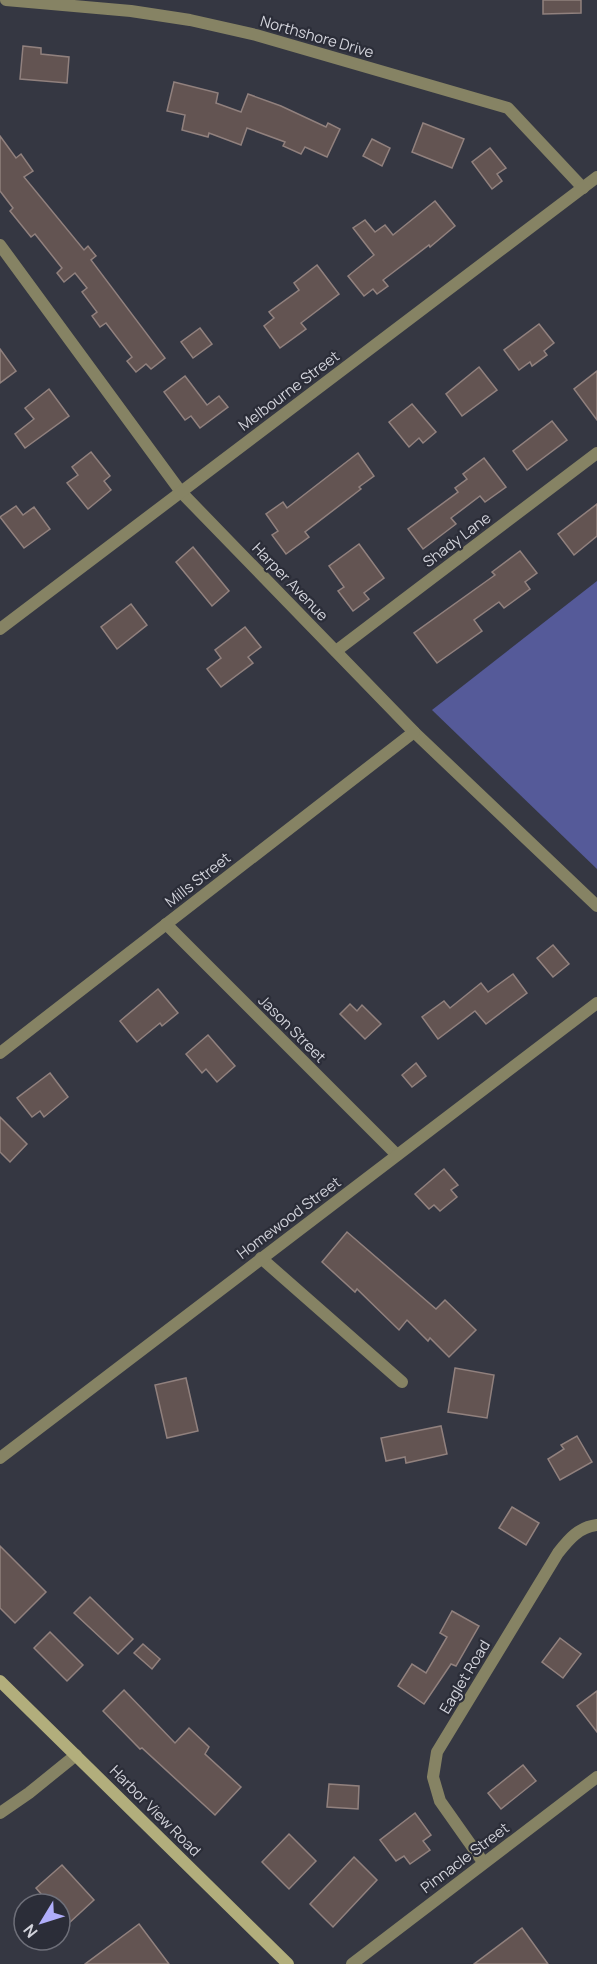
<svg xmlns="http://www.w3.org/2000/svg" width="597" height="1964" font-family="Manrope,sans-serif">
	<rect width="100%" height="100%" fill="#353742"/>
	<polygon fill="#555a99" points="597,581 597,869 432,710"/>
	<g fill="#635452" stroke="#91817e" stroke-width="1.5">
		<polygon points="543,0 581,0 581,13 543,14"/>
		<polygon points="23,46 41,48 41,54 69,57 67,83 20,79"/>
		<polygon points="174,82 218,93 216,103 241,112 248,94 281,106 326,127 328,123 340,129 327,157 305,147 301,154 283,146 285,142 247,128 241,145 209,133 208,137 182,130 185,115 167,111"/>
		<polygon points="423,123 464,139 452,168 412,152"/>
		<polygon points="0,136 16,158 21,154 33,171 24,177 84,250 88,246 96,256 91,260 165,358 151,369 146,364 136,372 127,361 132,357 106,323 100,327 92,316 97,312 82,292 87,288 75,273 64,282 57,273 62,268 35,234 31,237 10,211 13,208 0,191"/>
		<polygon points="372,139 390,148 382,166 363,156"/>
		<polygon points="490,148 506,168 497,174 502,181 492,189 472,162"/>
		<polygon points="435,201 455,226 430,247 429,245 383,280 388,286 377,294 373,289 364,296 348,276 374,255 353,228 365,220 375,232 385,225 393,235"/>
		<polygon points="317,265 339,294 301,323 306,329 280,348 264,326 274,318 269,312 299,290 294,283"/>
		<polygon points="539,324 554,343 544,351 547,355 532,366 530,362 519,370 504,350"/>
		<polygon points="200,328 212,344 193,358 181,342"/>
		<polygon points="0,349 16,371 0,383"/>
		<polygon points="479,367 497,390 462,416 446,394"/>
		<polygon points="597,371 597,420 574,389"/>
		<polygon points="185,376 207,405 219,396 228,407 200,428 191,416 185,420 164,392"/>
		<polygon points="49,389 69,416 25,448 15,434 34,419 25,408"/>
		<polygon points="412,404 436,432 423,443 419,438 409,447 389,422"/>
		<polygon points="552,421 567,440 527,470 513,451"/>
		<polygon points="91,452 110,476 104,481 111,490 88,509 67,483 78,475 72,467"/>
		<polygon points="358,453 374,476 359,487 361,489 305,532 309,537 286,554 272,535 278,531 266,514 283,502 287,508"/>
		<polygon points="484,458 506,487 485,502 480,496 451,518 456,524 423,549 408,529 458,492 455,488 467,479 463,474"/>
		<polygon points="597,504 597,536 574,555 558,534"/>
		<polygon points="16,506 23,515 34,507 50,529 24,548 0,517"/>
		<polygon points="359,544 384,578 364,593 369,599 353,611 338,591 344,587 329,566"/>
		<polygon points="193,547 229,591 212,606 176,562"/>
		<polygon points="520,551 537,573 525,582 530,589 504,608 499,602 474,620 482,631 437,663 414,633 495,575 492,572"/>
		<polygon points="131,604 147,625 117,649 101,627"/>
		<polygon points="245,627 261,647 248,657 253,663 221,687 207,669 221,658 215,650"/>
		<polygon points="553,945 569,964 553,977 537,958"/>
		<polygon points="513,974 527,993 486,1024 475,1011 438,1039 422,1017 444,1001 450,1008 481,983 488,992"/>
		<polygon points="158,989 178,1013 162,1026 160,1023 137,1042 120,1021"/>
		<polygon points="350,1004 357,1011 362,1005 381,1024 365,1039 340,1014"/>
		<polygon points="208,1035 235,1066 217,1082 206,1069 202,1073 186,1054"/>
		<polygon points="416,1063 426,1076 412,1087 402,1075"/>
		<polygon points="50,1073 68,1097 44,1117 40,1111 32,1117 17,1098"/>
		<polygon points="0,1117 27,1144 10,1162 0,1152"/>
		<polygon points="444,1169 458,1185 451,1190 457,1197 440,1211 434,1205 429,1209 415,1194"/>
		<polygon points="347,1232 436,1309 445,1300 476,1330 449,1357 430,1338 428,1341 407,1320 399,1330 357,1289 355,1292 322,1262"/>
		<polygon points="455,1368 494,1375 487,1418 448,1412"/>
		<polygon points="186,1378 198,1431 167,1438 155,1385"/>
		<polygon points="441,1426 447,1454 406,1463 405,1457 386,1461 381,1438"/>
		<polygon points="577,1436 592,1462 560,1480 548,1459 564,1449 561,1445"/>
		<polygon points="512,1507 539,1523 526,1545 499,1528"/>
		<polygon points="0,1546 46,1592 15,1623 0,1608"/>
		<polygon points="90,1597 133,1639 118,1654 74,1613"/>
		<polygon points="452,1611 479,1626 456,1666 451,1664 424,1704 398,1686 412,1664 426,1673 447,1637 440,1633"/>
		<polygon points="50,1632 83,1665 67,1681 34,1648"/>
		<polygon points="560,1638 581,1654 563,1678 542,1662"/>
		<polygon points="143,1644 160,1659 152,1669 134,1653"/>
		<polygon points="124,1690 175,1743 189,1728 209,1747 205,1754 241,1787 215,1815 142,1748 140,1749 103,1711"/>
		<polygon points="597,1691 597,1732 577,1706"/>
		<polygon points="523,1765 536,1781 501,1809 488,1793"/>
		<polygon points="329,1784 359,1786 358,1809 327,1807"/>
		<polygon points="415,1813 431,1835 423,1841 430,1850 410,1864 404,1856 396,1861 380,1840"/>
		<polygon points="289,1834 316,1861 289,1889 262,1862"/>
		<polygon points="354,1857 377,1880 333,1927 310,1904"/>
		<polygon points="62,1865 94,1900 68,1924 60,1915 60,1904 50,1904 36,1888"/>
		<polygon points="139,1924 169,1964 85,1964"/>
		<polygon points="522,1928 548,1964 474,1964"/>
	</g>
	<g fill="none" stroke-linecap="round" stroke-linejoin="round">
		<g stroke="#868364" stroke-width="12">
			<polyline points="6,0 131,11 190,20 256,35 508,108 583,188"/>
			<polyline points="0,245 181,492 414,732 597,906"/>
			<polyline points="336,651 597,453"/>
			<polyline points="166,924 397,1155"/>
			<polyline points="0,1053 414,732"/>
			<polyline points="261,1258 402,1382"/>
			<polyline points="0,1458 597,1003"/>
			<polyline points="0,1813 29,1793 76,1755"/>
			<path d="M483 1862 440 1801 433 1777 437 1752 558 1553C569 1539 579 1527 597 1525"/>
			<polyline points="352,1964 597,1777"/>
		</g>
		<polyline stroke="#868364" stroke-width="12" points="0,629 597,177"/>
		<polyline stroke="#b2ae7c" stroke-width="12" points="0,1681 288,1964"/>
	</g>
	<g text-anchor="middle" stroke-width="4.5" stroke-linejoin="round" paint-order="stroke">
		<g font-size="15" fill="#d2d3db" stroke="#2b2d38">
			<text transform="translate(317 37) rotate(16)" y="5">Northshore Drive</text>
			<text transform="translate(289 391) rotate(-37)" y="5">Melbourne Street</text>
			<text transform="translate(457 540) rotate(-37)" y="5">Shady Lane</text>
			<text transform="translate(290 582) rotate(46)" y="5">Harper Avenue</text>
			<text transform="translate(198 880) rotate(-38)" y="5">Mills Street</text>
			<text transform="translate(292 1029) rotate(45)" y="5">Jason Street</text>
			<text transform="translate(289 1218) rotate(-37)" y="5">Homewood Street</text>
			<text transform="translate(465 1677) rotate(-59)" y="5">Eaglet Road</text>
			<text transform="translate(155 1811) rotate(45)" y="5">Harbor View Road</text>
			<text transform="translate(465 1858) rotate(-37)" y="5">Pinnacle Street</text>
		</g>
	</g>
	<g transform="translate(42 1922) rotate(232)"><circle r="28" fill="#2b2d38" stroke="#6e6f79" stroke-width="1.5"/>
	<path d="M0-4.5L10 22L0 15L-10 22Z" fill="#b0aefa"/>
	<text y="-9" font-size="16" font-weight="bold" text-anchor="middle" fill="#d2d3db">N</text>
	</g>
</svg>
